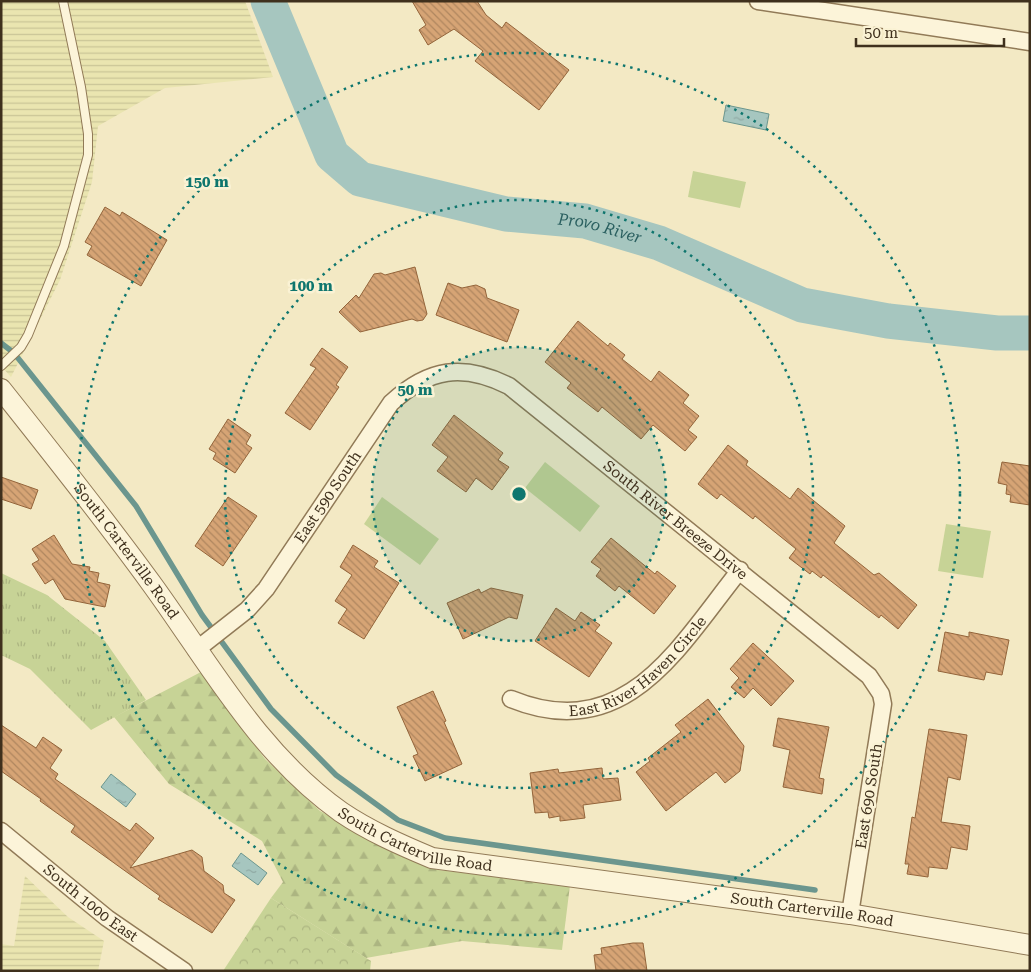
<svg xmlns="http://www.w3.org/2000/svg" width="1031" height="972" font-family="'Roboto Serif',serif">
	<defs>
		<pattern id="farmland-rules" width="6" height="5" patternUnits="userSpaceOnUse" patternTransform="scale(1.25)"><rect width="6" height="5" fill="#eae5b0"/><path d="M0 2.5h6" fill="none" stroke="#cac597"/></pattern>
		<pattern id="grass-tufts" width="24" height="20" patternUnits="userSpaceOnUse" patternTransform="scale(1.25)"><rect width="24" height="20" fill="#c7d396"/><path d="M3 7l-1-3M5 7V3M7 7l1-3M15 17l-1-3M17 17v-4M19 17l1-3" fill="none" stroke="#acb581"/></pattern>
		<pattern id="forest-firs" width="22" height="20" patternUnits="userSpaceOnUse" patternTransform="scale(1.25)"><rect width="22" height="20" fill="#c7d396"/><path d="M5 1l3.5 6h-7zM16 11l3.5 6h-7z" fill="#acb581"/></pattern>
		<pattern id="park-crowns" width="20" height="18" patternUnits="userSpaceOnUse" patternTransform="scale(1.25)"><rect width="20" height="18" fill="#c7d396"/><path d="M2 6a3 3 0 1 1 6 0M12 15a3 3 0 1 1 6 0" fill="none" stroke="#acb581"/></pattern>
		<pattern id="water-ripples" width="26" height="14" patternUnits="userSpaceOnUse" patternTransform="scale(1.25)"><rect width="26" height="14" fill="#a6c6bf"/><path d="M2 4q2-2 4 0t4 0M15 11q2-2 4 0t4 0" fill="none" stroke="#90aaa4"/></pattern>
		<pattern id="building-back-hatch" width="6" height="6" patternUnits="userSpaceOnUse" patternTransform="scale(1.25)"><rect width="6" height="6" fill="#d6a475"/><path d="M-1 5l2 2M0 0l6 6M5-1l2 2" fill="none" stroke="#af865f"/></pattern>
	</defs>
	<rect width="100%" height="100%" fill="#f3e9c4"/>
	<g fill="url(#farmland-rules)">
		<polygon points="1,1 245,1 273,77 165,88 98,126 92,182 60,280 11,377 1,366"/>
		<polygon points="25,876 68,917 104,941 98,971 1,971 1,944 14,946"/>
	</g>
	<polygon fill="url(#grass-tufts)" points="1,573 47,595 105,641 146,700 91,730 30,669 1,655"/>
	<polygon fill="url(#forest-firs)" points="201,672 265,759 320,811 401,855 438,870 570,885 562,950 462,941 366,958 271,898 283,882 262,841 169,784 114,717"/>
	<polygon fill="url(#park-crowns)" points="271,898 371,961 370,971 223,971"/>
	<g fill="#c7d396">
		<polygon points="693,171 746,182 740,208 688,197"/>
		<polygon points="545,462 600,506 580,532 525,488"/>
		<polygon points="382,497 439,539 420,565 364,524"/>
		<polygon points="946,524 991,531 983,578 938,571"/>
	</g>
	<g fill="url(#water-ripples)" stroke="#6b968e">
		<polygon points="726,105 769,114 766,130 723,121"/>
		<polygon points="111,774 136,794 126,807 101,787"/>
		<polygon points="241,853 267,873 258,885 232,866"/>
	</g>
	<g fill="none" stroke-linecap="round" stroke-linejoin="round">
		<polyline stroke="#6b968e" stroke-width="5.5" points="1,343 14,353 136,506 202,615 271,709 336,775 398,820 445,838 815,890"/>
		<path stroke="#a6c6bf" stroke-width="35" id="s1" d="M268 1 332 155 360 179 506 214 585 221 659 243 802 305 888 321 997 333H1030"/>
	</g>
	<g fill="url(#building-back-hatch)" stroke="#93643a">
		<polygon points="412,1 477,1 486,15 502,28 506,22 569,70 539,110 475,61 483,51 454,29 428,45 419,30 426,25"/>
		<polygon points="105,207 120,216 122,212 167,240 141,286 87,255 92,246 85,242"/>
		<polygon points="415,267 427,314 423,320 417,321 412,319 360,332 339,312 356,295 359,298 374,274 381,273 385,275"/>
		<polygon points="448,283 462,288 476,285 485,289 487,298 519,310 507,342 436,315"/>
		<polygon points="578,321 608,346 610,343 625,355 622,359 651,382 659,371 689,395 683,403 699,416 688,430 697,437 685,451 653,425 641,439 602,407 598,412 567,388 571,383 545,362"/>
		<polygon points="322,348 348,367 336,385 339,387 310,430 285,413 316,368 310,365"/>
		<polygon points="454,415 503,453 498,460 509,467 492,490 476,478 466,492 437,471 448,457 432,445"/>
		<polygon points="228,419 251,435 246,444 252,448 235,473 213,459 216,453 209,449"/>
		<polygon points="728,445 748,461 746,465 790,499 798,488 845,526 834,543 874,575 879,573 917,605 898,629 881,615 879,618 823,575 821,578 812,571 810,574 789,558 796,549 755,516 753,519 721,494 717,499 698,484"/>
		<polygon points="1002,462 1030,466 1030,505 1010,502 1011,495 1006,494 1007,485 998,483"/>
		<polygon points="1,477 38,490 31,509 1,499"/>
		<polygon points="228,497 257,516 223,566 195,546"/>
		<polygon points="54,535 72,564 90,567 89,571 99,573 97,582 110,585 105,607 65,599 53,579 45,584 32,564 39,560 32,549"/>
		<polygon points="611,538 655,574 657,571 676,586 654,614 619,586 615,591 596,576 601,569 591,562"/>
		<polygon points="353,545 378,561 374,567 399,583 364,639 338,623 347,609 335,601 352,575 340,567"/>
		<polygon points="491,588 523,595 517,619 509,617 463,639 447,603 479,589 481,593"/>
		<polygon points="556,608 575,621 581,612 600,625 595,631 612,643 589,677 535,641"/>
		<polygon points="945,632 969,637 969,632 1009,640 1002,675 986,672 984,680 938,671"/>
		<polygon points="753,643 794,681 771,706 753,688 744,698 731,687 739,678 730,669"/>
		<polygon points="433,691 446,721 444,722 462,764 425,781 413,756 418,754 397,707"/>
		<polygon points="708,699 744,746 740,771 725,783 716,772 666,811 636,772 650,761 648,758 681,732 675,725"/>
		<polygon points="778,718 829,727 819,778 824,779 822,794 783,787 790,750 773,746"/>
		<polygon points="1,725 36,748 43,737 62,750 50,768 58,774 55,779 130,831 136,823 154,838 130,868 192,850 202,857 204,871 223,885 224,893 235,900 212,933 158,899 160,896 71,832 75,826 40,801 41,799 1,771"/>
		<polygon points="929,729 967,735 960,780 948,777 941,822 970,826 967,850 951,847 947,869 929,867 928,877 907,874 909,864 905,864 912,817 915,818"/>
		<polygon points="602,768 603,779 618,778 621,800 583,805 585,818 560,821 560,816 549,818 548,812 535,813 530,773 558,769 559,773"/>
		<polygon points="633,943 643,943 647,971 596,971 594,955 602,954 601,948"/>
	</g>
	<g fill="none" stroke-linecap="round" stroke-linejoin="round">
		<defs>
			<polyline id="service" points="1,366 21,347 28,335 64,246 88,155 88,134 81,87 63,1"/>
			<g id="minor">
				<polyline points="758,1 1030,42"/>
				<path id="s2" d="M196 650 247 610 266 589 391 403C429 368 463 363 509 386L869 676 881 694 883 704 850 914"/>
				<path id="s3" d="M511 699C626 746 679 646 740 570"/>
				<path id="s4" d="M1 831 107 918 184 971"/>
			</g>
			<g id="tertiary">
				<path id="s5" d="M1 389C52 453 103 517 151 583 210 664 258 753 341 812 369 831 401 845 432 858L850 914 1030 945"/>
			</g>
		</defs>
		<use href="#service" stroke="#917a57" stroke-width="10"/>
		<use href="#minor" stroke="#917a57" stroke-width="19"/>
		<use href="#tertiary" stroke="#917a57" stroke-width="22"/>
		<use href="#service" stroke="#fcf4d9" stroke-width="8"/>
		<use href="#minor" stroke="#fcf4d9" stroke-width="16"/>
		<use href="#tertiary" stroke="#fcf4d9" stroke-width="20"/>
	</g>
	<circle cx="519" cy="494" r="147" fill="#0f766e" fill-opacity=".12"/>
	<g fill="none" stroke="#0f766e" stroke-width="2.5" stroke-dasharray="2.5 5">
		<circle cx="519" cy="494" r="147"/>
		<circle cx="519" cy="494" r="294"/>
		<circle cx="519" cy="494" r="441"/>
	</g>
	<g text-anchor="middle" stroke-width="5" stroke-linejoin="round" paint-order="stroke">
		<g font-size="15" fill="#3f301d" stroke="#faf2d4">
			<text dy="5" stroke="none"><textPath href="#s2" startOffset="204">East 590 South</textPath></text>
			<text dy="5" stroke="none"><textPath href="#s2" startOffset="660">South River Breeze Drive</textPath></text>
			<text dy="5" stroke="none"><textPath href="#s5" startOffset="205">South Carterville Road</textPath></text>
			<text dy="5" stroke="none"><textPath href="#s3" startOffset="144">East River Haven Circle</textPath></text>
			<text transform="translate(869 796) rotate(-81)" y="5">East 690 South</text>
			<text dy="5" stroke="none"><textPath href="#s5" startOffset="625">South Carterville Road</textPath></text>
			<text dy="5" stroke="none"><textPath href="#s4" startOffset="115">South 1000 East</textPath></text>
			<text dy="5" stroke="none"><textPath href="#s5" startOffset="1030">South Carterville Road</textPath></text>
		</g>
		<g font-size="16" font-style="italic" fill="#2b6060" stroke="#faf2d4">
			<text dy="6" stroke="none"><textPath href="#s1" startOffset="449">Provo River</textPath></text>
		</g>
	</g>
	<circle cx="519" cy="494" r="8" fill="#0f766e" stroke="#faf2d4" stroke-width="2.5"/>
	<g font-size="15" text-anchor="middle" font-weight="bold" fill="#0f766e" stroke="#faf2d4" stroke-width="5" stroke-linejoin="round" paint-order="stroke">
		<text x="207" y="187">150 m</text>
		<text x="311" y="291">100 m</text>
		<text x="415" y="395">50 m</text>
	</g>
	<rect width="1031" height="972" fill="none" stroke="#3f301d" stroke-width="5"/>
	<path d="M856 38v8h148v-8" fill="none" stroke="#3f301d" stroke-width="2.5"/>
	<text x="864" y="38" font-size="15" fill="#3f301d" stroke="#faf2d4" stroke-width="4" paint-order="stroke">50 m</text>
</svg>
